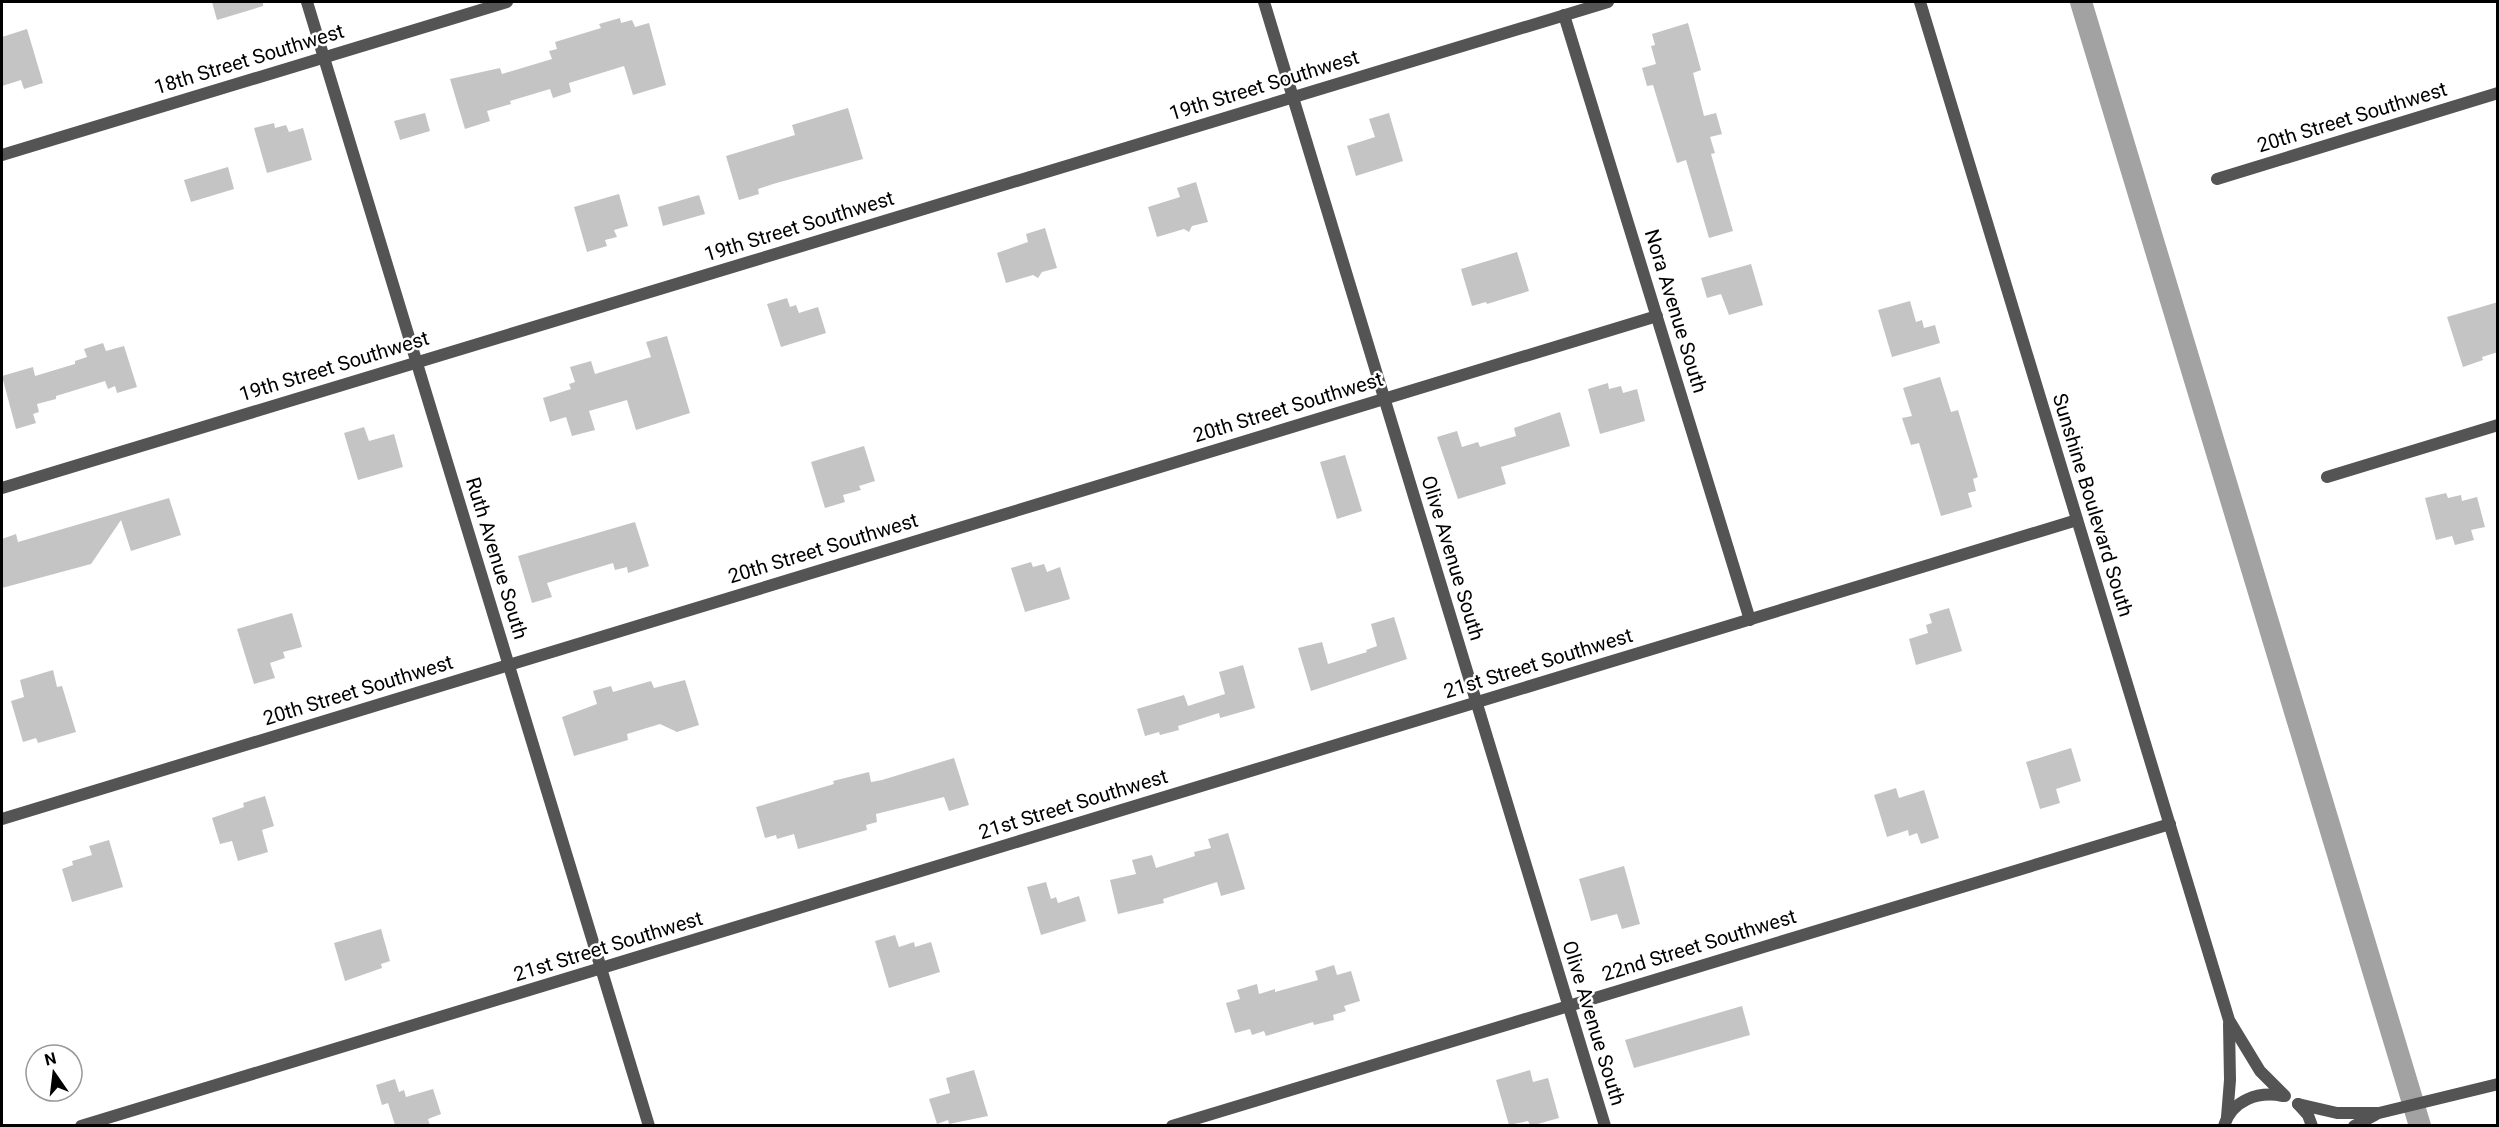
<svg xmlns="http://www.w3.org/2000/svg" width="2499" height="1127" font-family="Roboto,sans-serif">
	<rect width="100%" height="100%" fill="#fff"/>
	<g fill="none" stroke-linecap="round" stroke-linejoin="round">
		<polyline stroke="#a2a2a2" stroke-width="22" points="2081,2 2420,1126"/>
	</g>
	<g fill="#c4c4c4">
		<polygon points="212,2 263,2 263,6 217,20"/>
		<polygon points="620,18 621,23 632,20 635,27 649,23 666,85 633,95 624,66 569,83 571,92 553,98 550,89 510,101 511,104 487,111 490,121 465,129 450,79 500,68 502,74 552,59 549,51 557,49 555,42 601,28 599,24"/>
		<polygon points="1688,23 1701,70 1693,73 1704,116 1716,113 1722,134 1710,137 1715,153 1711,154 1733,231 1709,238 1686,160 1677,163 1653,85 1647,86 1642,68 1656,64 1651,46 1655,45 1652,34"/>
		<polygon points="27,29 43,83 24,89 21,80 2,86 2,37"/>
		<polygon points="848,108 863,159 773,184 758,189 759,194 739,200 726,156 795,135 792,125"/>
		<polygon points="425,113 430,131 400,140 394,121"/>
		<polygon points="1389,113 1403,161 1356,176 1347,146 1375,137 1369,119"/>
		<polygon points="274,123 275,128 286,125 289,132 303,128 312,160 267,173 254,128"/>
		<polygon points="228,167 234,189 191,202 184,180"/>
		<polygon points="1196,182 1208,222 1192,226 1189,232 1184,229 1157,237 1148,207 1180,197 1177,188"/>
		<polygon points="619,194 628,226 614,230 617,237 605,240 607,246 587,252 574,207"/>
		<polygon points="699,195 705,214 663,226 658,207"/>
		<polygon points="1045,228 1057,268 1042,272 1038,278 1033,275 1006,283 997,253 1028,242 1026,234"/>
		<polygon points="1517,252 1529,291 1487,304 1486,302 1472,306 1461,269"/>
		<polygon points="1751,264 1763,305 1729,315 1721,294 1707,298 1701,278"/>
		<polygon points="787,298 790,307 796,305 799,313 818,307 826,333 781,347 767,304"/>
		<polygon points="1910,301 1916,322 1922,320 1924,328 1935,325 1940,343 1892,357 1878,310"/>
		<polygon points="2498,302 2498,352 2482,357 2483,360 2463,367 2447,317"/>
		<polygon points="667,336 690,413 636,430 627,400 589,411 595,430 572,436 566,417 550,422 543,398 571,389 569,384 575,382 570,367 591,361 595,374 651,357 646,342"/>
		<polygon points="103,343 106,351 124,346 137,387 117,393 115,386 108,389 105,381 56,396 56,399 37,404 39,412 33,414 36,423 16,429 2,376 33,367 35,376 75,364 75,361 87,357 84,349"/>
		<polygon points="1940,377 1951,412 1958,410 1978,477 1973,479 1976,491 1968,493 1972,507 1941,516 1919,443 1911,445 1902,418 1912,416 1903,388"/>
		<polygon points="1608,383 1609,389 1621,386 1623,393 1637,389 1645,421 1600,434 1588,389"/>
		<polygon points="1560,412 1570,446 1501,467 1506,484 1458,499 1437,437 1457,431 1462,447 1478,442 1480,447 1516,436 1514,428"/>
		<polygon points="364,427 369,441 394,434 403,467 358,480 344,433"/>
		<polygon points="864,446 875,481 859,486 861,490 843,495 845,502 825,508 811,462"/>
		<polygon points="1345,455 1362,511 1337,519 1320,462"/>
		<polygon points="2446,493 2448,498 2461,495 2462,501 2477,497 2485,527 2471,530 2474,540 2455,545 2452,536 2436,540 2425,498"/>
		<polygon points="169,498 181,535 131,551 121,520 91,564 2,588 2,539 16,534 18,542"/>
		<polygon points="635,522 649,566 628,573 627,567 615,570 613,563 573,575 547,583 552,597 532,603 518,556"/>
		<polygon points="1031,562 1033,567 1044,564 1047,572 1060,567 1070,599 1025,612 1011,568"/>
		<polygon points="1949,608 1962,651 1916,665 1909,639 1928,633 1926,625 1932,623 1929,614"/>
		<polygon points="292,613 302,647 283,652 285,658 270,663 275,678 254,684 237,629"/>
		<polygon points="1394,617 1407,659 1311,691 1298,648 1322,642 1328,664 1367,652 1366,650 1377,646 1371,624"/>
		<polygon points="1243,665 1255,708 1220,718 1219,713 1178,726 1179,730 1160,735 1159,732 1145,736 1137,709 1184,695 1188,706 1225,694 1219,672"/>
		<polygon points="53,670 57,687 62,686 76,732 38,743 36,738 23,742 11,701 24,697 20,680"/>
		<polygon points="685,680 699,725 677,732 660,724 627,734 628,740 574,756 562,717 597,704 593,691 611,686 613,692 651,681 654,688"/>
		<polygon points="2071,748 2081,781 2056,789 2060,803 2040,809 2026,762"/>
		<polygon points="954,758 969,805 949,811 944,797 876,814 877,822 866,825 867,830 798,849 794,834 777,839 776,835 765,838 756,807 834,784 833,781 869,772 871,782 882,780"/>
		<polygon points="1896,788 1899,798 1924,790 1939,838 1921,844 1917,833 1909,836 1908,830 1887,837 1874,795"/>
		<polygon points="265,796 274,826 262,830 268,852 238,861 232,841 220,844 212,818 244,807 243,803"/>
		<polygon points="1228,833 1245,889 1221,896 1217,882 1163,899 1164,903 1118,914 1110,880 1136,874 1132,860 1152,855 1156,868 1195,856 1194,852 1211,848 1208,839"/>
		<polygon points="109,840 123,887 72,902 62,869 73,865 72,861 92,855 89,846"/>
		<polygon points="1624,866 1640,924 1622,929 1617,914 1591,921 1579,879"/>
		<polygon points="1046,882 1051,899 1056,897 1058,903 1079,896 1086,921 1041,935 1027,887"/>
		<polygon points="381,929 390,961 381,964 382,968 345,981 334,943"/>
		<polygon points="895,935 899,947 914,942 915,947 931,942 940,972 889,988 875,941"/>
		<polygon points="1334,965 1337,975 1351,971 1360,1001 1344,1006 1346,1011 1333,1015 1334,1020 1314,1025 1313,1022 1266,1036 1264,1031 1252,1035 1250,1029 1235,1033 1226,1003 1240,999 1237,990 1257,984 1259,994 1275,989 1275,992 1318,980 1315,971"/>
		<polygon points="1742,1006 1750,1035 1634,1068 1625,1040"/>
		<polygon points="974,1070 988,1116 949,1124 948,1120 937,1124 929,1099 950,1093 946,1078"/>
		<polygon points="1530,1070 1533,1082 1548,1078 1559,1118 1534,1125 1530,1125 1528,1121 1509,1125 1496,1080"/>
		<polygon points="395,1079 399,1092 404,1090 406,1097 433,1089 441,1114 428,1119 430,1125 395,1125 388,1103 382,1105 376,1085"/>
	</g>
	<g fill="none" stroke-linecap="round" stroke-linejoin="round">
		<g stroke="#545454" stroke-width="12">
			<polyline points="307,2 649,1126"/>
			<polyline points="1264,2 1605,1126"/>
			<polyline points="1564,15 1750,620"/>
			<polyline points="2,155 507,2"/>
			<polyline points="2217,179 2498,93"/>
			<polyline points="2327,477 2498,425"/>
			<polyline points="2,488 1608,2"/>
			<polyline points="2,819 1657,316"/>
			<polyline points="81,1126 2077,520"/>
			<polyline points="1172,1126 2170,824"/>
		</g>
		<g stroke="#545454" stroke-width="12">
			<polyline points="1920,2 2229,1020 2260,1071 2285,1096"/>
			<polyline points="2298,1104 2337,1113 2379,1113 2498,1084"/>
			<polyline points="2298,1104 2308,1115 2312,1126"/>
			<polyline points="2227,1117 2230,1080 2229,1024"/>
			<path d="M2224 1126C2232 1100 2258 1091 2283 1096"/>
			<polyline points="2354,1126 2375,1115"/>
		</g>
	</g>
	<g text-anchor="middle" stroke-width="5" stroke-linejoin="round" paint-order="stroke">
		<g font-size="20" fill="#000" stroke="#fff">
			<text transform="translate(249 59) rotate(-17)" y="7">18th Street Southwest</text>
			<text transform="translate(1264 85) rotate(-17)" y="7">19th Street Southwest</text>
			<text transform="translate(2352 117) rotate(-17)" y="7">20th Street Southwest</text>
			<text transform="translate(799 226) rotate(-17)" y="7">19th Street Southwest</text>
			<text transform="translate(1676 311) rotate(73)" y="7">Nora Avenue South</text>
			<text transform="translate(334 366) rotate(-17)" y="7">19th Street Southwest</text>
			<text transform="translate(1288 407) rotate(-17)" y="7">20th Street Southwest</text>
			<text transform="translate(2093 505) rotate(73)" y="7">Sunshine Boulevard South</text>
			<text transform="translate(823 548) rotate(-17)" y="7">20th Street Southwest</text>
			<text transform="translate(497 558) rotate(73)" y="7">Ruth Avenue South</text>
			<text transform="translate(1453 558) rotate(73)" y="7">Olive Avenue South</text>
			<text transform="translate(1538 663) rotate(-17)" y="7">21st Street Southwest</text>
			<text transform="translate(358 690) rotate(-17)" y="7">20th Street Southwest</text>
			<text transform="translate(1073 804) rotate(-17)" y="7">21st Street Southwest</text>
			<text transform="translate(1699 945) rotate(-17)" y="7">22nd Street Southwest</text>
			<text transform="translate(608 946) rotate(-17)" y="7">21st Street Southwest</text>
			<text transform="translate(1594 1023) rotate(73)" y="7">Olive Avenue South</text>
		</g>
	</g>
	<rect width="2499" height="1127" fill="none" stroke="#000000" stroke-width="6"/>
	<g transform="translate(54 1073) rotate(346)"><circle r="28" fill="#ffffff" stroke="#999999" stroke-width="1.5"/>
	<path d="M0-4.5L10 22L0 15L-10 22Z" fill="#000000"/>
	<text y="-9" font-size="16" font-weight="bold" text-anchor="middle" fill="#000000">N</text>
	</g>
</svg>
